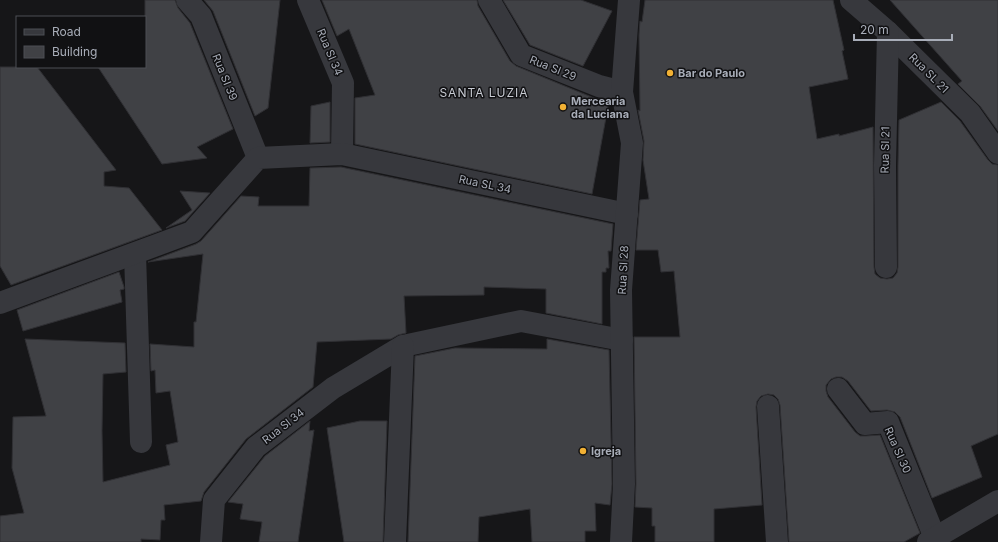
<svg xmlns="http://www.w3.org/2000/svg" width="998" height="542" font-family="Inter,sans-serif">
	<rect width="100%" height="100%" fill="#161618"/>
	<g fill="#404145" stroke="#303034">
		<polygon points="145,0 175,0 178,8 190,23 233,129 197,147 207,158 162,164 98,67 145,67"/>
		<polygon points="204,0 280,0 268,108 255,116 213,11"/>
		<polygon points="322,0 477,0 478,6 510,61 516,66 594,98 609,101 592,194 355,144 355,98 375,95 349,29 337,36"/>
		<polygon points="503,0 581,0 612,11 583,66 530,45"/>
		<polygon points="645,0 833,0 844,50 842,51 848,79 809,87 817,139 839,134 839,136 873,127 874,267 875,274 880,278 887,279 893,278 897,273 898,267 898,165 899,120 941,102 960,121 988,160 992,164 998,165 998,434 971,446 982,477 932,498 900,417 895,412 887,410 871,411 848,381 842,377 836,377 831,379 826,385 826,391 828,397 855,432 860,436 866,436 880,435 920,533 904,542 789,542 780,405 778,399 774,395 768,394 761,396 757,401 756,407 762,505 714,509 714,542 655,542 655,526 652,526 652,508 635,507 636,484 634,337 680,337 674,271 661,272 658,250 636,250 640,200 649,199 643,160 644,141 638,110 640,111 639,35 640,21 642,22"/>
		<polygon points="890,0 998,0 998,131 980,106 958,84 962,81"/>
		<polygon points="0,67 37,67 116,170 104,172 104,186 129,188 162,230 11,285 0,266"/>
		<polygon points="330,102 330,142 310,143 311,106"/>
		<polygon points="341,167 613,224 611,251 608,251 609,268 606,268 606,272 602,272 602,324 546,313 546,289 484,287 484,295 404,296 406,333 398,335 391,339 317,342 313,387 246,439 204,492 201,501 164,505 165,520 161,520 160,540 141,539 141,542 0,542 0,516 24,513 12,468 13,417 46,416 25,339 125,343 126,372 103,374 102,431 103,482 170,465 166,445 178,442 170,391 156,393 155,370 151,371 150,344 194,347 194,322 196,322 203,254 148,262 196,244 201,241 241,196 259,197 258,206 309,206 310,168"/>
		<polygon points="180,191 210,193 185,221 166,228 192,210"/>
		<polygon points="119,272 124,287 124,289 120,290 122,302 23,331 17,310"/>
		<polygon points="547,339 609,350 612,484 610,505 595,503 596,531 585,531 585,542 532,542 530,509 479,517 478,542 408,542 415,356 455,348 547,349"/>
		<polygon points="310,421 309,431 314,430 298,542 259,542 262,522 240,519 243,504 228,502 265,456"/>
		<polygon points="360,421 387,421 383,542 344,542 327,428"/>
	</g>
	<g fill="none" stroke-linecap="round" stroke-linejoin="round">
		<g stroke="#37383d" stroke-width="22">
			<polyline points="187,0 201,16 258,158"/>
			<polyline points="308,0 343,83 342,154"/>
			<polyline points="489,0 521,55 599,86 622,92"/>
			<polyline points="851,0 888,32 970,113 998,153"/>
			<polyline points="135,254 141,442"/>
			<polyline points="886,267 885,165 888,32"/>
			<polyline points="0,303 192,232 258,158 342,154 627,214"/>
			<polyline points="838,389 865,424 888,422 935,538"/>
			<polyline points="768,406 777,542"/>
			<polyline points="211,542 214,500 256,447 333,388 403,346 521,321 622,340"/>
			<polyline points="395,542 403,346"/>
			<polyline points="621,542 624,484 621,290 632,143 622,92 629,0"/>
			<polyline points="928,542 998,501"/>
		</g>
	</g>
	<g fill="#f2b134" stroke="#111113" stroke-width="1.5">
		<circle cx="670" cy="73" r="4"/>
		<circle cx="563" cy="107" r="4"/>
		<circle cx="583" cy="451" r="4"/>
	</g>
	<g text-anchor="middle" stroke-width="3" stroke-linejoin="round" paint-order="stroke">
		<g font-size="11" fill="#a8adb8" stroke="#111113">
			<text transform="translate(330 52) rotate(67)" y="4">Rua Sl 34</text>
			<text transform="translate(553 68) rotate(22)" y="4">Rua Sl 29</text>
			<text transform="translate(929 73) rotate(45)" y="4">Rua SL 21</text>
			<text transform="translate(225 77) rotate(68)" y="4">Rua Sl 39</text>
			<text transform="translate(885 150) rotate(-89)" y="4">Rua Sl 21</text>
			<text transform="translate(485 184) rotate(12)" y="4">Rua SL 34</text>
			<text transform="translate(623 270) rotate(-87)" y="4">Rua Sl 28</text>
			<text transform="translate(283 426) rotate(-38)" y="4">Rua Sl 34</text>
			<text transform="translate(898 450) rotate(66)" y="4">Rua Sl 30</text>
		</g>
		<g font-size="11" font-weight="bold" fill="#a8adb8" stroke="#111113" text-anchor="start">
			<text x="678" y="77">Bar do Paulo</text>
			<text x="571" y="105">Mercearia<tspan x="571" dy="13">da Luciana</tspan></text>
			<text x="591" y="455">Igreja</text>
		</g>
		<g font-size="12" letter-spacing="1" fill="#c9ccd4" stroke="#111113">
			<text x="484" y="97">SANTA LUZIA</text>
		</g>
	</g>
	<rect x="16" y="16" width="130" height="52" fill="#111113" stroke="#4d4f55"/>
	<rect x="24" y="29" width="20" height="6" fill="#37383d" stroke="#4d4f55"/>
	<text x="52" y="36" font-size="12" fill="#a8adb8">Road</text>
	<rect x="24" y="46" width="20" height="12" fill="#404145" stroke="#4d4f55"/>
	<text x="52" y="56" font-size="12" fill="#a8adb8">Building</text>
	<path d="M854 34v6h98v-6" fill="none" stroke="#a8adb8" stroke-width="2"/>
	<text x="860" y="34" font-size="12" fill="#a8adb8" stroke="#111113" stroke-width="3" paint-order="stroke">20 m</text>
</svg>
